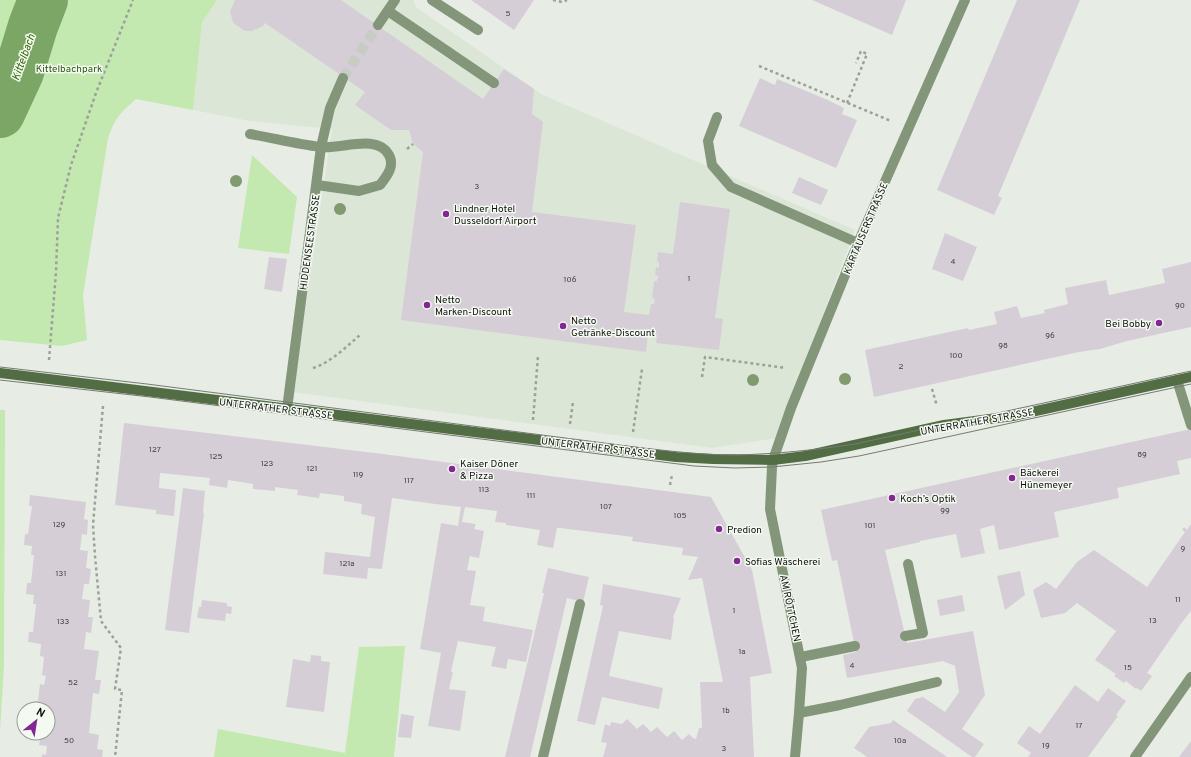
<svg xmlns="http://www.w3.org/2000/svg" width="1191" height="757" font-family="Overpass,sans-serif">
	<rect width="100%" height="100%" fill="#e7ede4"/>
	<polygon fill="#dbe6d6" points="217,0 413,0 417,8 543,95 855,230 776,438 712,448 293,392 332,129 250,121 193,110 202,22"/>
	<g fill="#c3e8b0">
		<path d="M0 0H217L202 22 193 110 136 99C120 113 115 118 108 138L83 295 87 340 62 346 0 340Z"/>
		<polygon points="252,155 297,197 289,254 238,248"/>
		<polygon points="0,410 5,410 4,664 0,732"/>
		<polygon points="405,646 394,757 214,757 218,729 345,753 359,647"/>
	</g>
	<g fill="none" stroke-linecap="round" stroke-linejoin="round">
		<polyline stroke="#7ba665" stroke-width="50" points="0,113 19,72 33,26 43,0"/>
	</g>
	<g fill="#d6ced7">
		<polygon points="235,0 341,0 483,99 504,69 534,89 532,114 543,122 532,212 636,225 624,312 649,315 651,304 654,304 655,299 652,298 654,281 657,281 658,276 655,275 656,267 659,268 659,262 657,262 658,252 673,254 680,202 730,209 715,318 723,319 719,350 656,343 657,335 648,334 646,352 401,320 423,152 413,144 409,130 391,130 355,105 365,92 265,23 263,26 252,31 245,31 236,25 233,22 230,12"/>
		<polygon points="471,0 534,0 514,30"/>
		<polygon points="812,0 906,0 892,35"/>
		<polygon points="1017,0 1080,0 998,196 1002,198 994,215 937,190"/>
		<polygon points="760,78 775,85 777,79 828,100 844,108 842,114 857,120 836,168 739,126"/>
		<polygon points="799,177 828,190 821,205 792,193"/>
		<polygon points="945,233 977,247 963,281 932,269"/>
		<polygon points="269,257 287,259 282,292 264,289"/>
		<polygon points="1191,262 1191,327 1127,341 1100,349 1079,352 874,397 865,350 968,328 969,330 997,324 994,312 1017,306 1021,318 1045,313 1044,310 1068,304 1065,288 1106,280 1109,295 1165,283 1162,269"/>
		<polygon points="124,423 383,454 711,497 752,570 772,673 750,677 754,757 603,757 607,743 601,742 605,724 610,726 611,722 622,724 627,719 637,729 643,724 651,732 657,727 667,737 674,731 682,740 689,734 693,738 696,739 699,728 702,728 700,682 723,682 702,578 688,580 698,557 682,555 683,548 632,541 633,537 560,528 557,528 553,548 537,545 540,530 506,525 506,523 495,522 497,511 465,507 462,522 476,524 474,529 484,531 479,558 470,556 467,570 476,571 470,605 485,607 483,621 533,630 526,662 508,659 506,669 491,666 496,647 458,641 451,672 453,672 449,689 466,691 460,731 428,726 441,653 420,649 441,523 458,526 461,507 435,504 392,498 382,569 368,568 367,579 323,574 325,552 370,557 375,517 361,514 362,504 344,501 344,496 320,493 319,498 297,495 298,490 275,487 275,491 253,489 253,484 228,480 227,488 209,485 210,478 160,473 159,488 176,490 174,516 156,514 156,510 115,505"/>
		<polygon points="1191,429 1191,458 1177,461 1180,474 1117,488 1119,498 1054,512 1059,537 999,550 994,525 980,529 985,553 961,558 956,534 920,541 920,542 885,550 907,643 973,631 985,695 962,729 984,744 975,757 972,757 907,711 915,699 923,697 945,712 959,692 955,666 943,661 847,678 843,655 856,652 837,560 832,561 821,510"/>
		<polygon points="183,488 205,491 203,513 204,513 189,633 165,630"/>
		<polygon points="30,495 86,502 84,519 88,520 87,535 82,534 80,550 88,551 86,568 91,569 89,584 84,584 82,599 90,600 88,617 93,617 91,633 86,632 84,649 99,651 95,680 101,680 99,694 93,693 89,733 99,735 97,749 103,750 102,757 42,757 42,754 46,755 47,746 39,745 41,733 48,733 48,709 33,709 34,701 38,701 40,684 44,685 46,676 42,675 44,657 40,656 41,644 28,642 29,632 33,632 36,604 33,604 34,595 26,594 27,583 31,583 34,555 31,555 32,546 24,545 25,534 28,534 32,506 29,506"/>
		<polygon points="1191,524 1191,611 1180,625 1147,673 1152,676 1141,691 1137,688 1136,689 1126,681 1124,683 1114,676 1116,674 1095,660 1116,631 1077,603 1065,613 1041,618 1033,590 1046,582 1056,589 1077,562 1094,550 1147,587 1185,532 1182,530 1184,527 1187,530"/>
		<polygon points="548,568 589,577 583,602 567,598 530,757 505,757 544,593 542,593"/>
		<polygon points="1020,571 1025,595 1005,610 997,576"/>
		<polygon points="603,584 681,598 673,617 674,618 671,640 619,631 609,676 663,688 659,709 602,697 595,725 577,721 603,606 600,605"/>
		<polygon points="962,595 965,611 940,616 937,600"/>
		<polygon points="202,600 227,603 227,606 232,607 231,614 226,613 225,621 197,618 199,607 201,607"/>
		<polygon points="311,655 321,656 321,661 330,662 324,712 286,707 293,659 310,662"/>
		<polygon points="1075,685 1098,702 1108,688 1126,701 1116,715 1118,716 1088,757 1028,757 1031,753 1017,743 1029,726 1040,734"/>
		<polygon points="401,714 414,716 411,738 398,737"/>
		<polygon points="893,720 947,757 867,757 854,748 869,727 891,723"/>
		<polygon points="1191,741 1191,757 1179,757"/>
	</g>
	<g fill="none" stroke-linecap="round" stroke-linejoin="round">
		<polyline stroke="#c7ccc4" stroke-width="10" stroke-dasharray="10 5" stroke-linecap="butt" points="343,78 378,25"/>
		<g stroke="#9da19a" stroke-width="2.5" stroke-dasharray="3 3" stroke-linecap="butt">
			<polyline points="553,0 562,2 567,0"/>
			<polyline points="759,66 891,121"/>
			<polyline points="847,103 867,54 861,51 856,63"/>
			<polyline points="407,149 413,144"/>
			<polyline points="49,360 56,272 58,218 71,165 96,93 133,0"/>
			<path d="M313 368C330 363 346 347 360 335"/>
			<polyline points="702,377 705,357 786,368"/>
			<polyline points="932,389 937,406"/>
			<polyline points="103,406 93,525 95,556 101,621 121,648 115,689 122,690 115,757"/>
			<polyline points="533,420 538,356"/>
			<polyline points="570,424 573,402"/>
			<polyline points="633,432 642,369"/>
			<polyline points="670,485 672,475"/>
		</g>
		<g stroke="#83967a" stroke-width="10">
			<polyline points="432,0 478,30"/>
			<polyline points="388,11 494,83"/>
			<polyline points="717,117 708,141 712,165 731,187 858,243"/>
			<path d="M250 134C273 138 296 144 320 147 340 150 377 133 389 155 395 166 387 176 380 185L359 191 317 185"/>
			<polyline points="1177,380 1191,425"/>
			<polyline points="905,636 923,633 908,564"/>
			<polyline points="801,657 855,646"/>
			<polyline points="799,713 840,705 937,682"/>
			<polyline points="543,757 580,604"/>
		</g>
		<g stroke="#83967a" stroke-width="10">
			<polyline points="378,25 395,0"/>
			<polyline points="287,409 321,147 330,108 343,78"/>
			<polyline points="795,757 799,713 802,668 770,509 772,467 773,460 791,408 858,243 965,0"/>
			<polyline points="1135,757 1191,677"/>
		</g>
		<polyline stroke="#526d44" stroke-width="10" points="0,373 676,457 713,459 773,460 805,456 944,425 1013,416 1191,377"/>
		<g stroke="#767a74" stroke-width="1">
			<path d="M0 367 147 384 635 447C668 451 702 455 736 455 776 454 815 450 855 444L1191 371"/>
			<polyline points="0,380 150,397 694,466 735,468 772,467 821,462 859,456 1191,384"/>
		</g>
	</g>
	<g fill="#819a70">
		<circle cx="236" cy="181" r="6"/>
		<circle cx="340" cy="209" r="6"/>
		<circle cx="845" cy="379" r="6"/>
		<circle cx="753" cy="380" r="6"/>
	</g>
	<g fill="#832793" stroke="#f4faf1" stroke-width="1.5">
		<circle cx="446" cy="214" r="4"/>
		<circle cx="427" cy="305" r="4"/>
		<circle cx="1159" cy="323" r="4"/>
		<circle cx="563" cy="326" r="4"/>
		<circle cx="452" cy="469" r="4"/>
		<circle cx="1012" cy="478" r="4"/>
		<circle cx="892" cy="498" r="4"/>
		<circle cx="719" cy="529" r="4"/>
		<circle cx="737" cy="561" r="4"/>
	</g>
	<g text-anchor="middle" stroke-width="3" stroke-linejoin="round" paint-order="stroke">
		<g font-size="8" fill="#424141">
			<text x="508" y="16">5</text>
			<text x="477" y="189">3</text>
			<text x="953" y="264">4</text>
			<text x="689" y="281">1</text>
			<text x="570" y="282">106</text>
			<text x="1180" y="308">90</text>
			<text x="1050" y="338">96</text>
			<text x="1003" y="348">98</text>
			<text x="956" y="358">100</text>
			<text x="901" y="369">2</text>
			<text x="155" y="452">127</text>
			<text x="1142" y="457">89</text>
			<text x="216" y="459">125</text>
			<text x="267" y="466">123</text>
			<text x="312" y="471">121</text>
			<text x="358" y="477">119</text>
			<text x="409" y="483">117</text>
			<text x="484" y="492">113</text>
			<text x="531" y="498">111</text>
			<text x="606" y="509">107</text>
			<text x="945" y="513">99</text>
			<text x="680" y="518">105</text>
			<text x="59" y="527">129</text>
			<text x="870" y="528">101</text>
			<text x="1183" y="551">9</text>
			<text x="347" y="566">121a</text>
			<text x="61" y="576">131</text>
			<text x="1178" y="602">11</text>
			<text x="734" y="613">1</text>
			<text x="1153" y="623">13</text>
			<text x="63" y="624">133</text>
			<text x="742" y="654">1a</text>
			<text x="852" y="668">4</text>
			<text x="1128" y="670">15</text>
			<text x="73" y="685">52</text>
			<text x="726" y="713">1b</text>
			<text x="1079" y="728">17</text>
			<text x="69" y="743">50</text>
			<text x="900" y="743">10a</text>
			<text x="1046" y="748">19</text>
			<text x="724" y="751">3</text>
		</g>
		<g font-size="10" fill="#2e5612" stroke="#f4faf1">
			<text x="69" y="72">Kittelbachpark</text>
		</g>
		<g font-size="10" fill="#10120f" stroke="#f4faf1" text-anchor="start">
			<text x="454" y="212">Lindner Hotel<tspan x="454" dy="12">Dusseldorf Airport</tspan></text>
			<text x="435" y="303">Netto<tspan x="435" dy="12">Marken-Discount</tspan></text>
			<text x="571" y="324">Netto<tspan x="571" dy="12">Getränke-Discount</tspan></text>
			<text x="1151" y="327" text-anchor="end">Bei Bobby</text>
			<text x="460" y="467">Kaiser Döner<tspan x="460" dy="12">&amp; Pizza</tspan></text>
			<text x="1020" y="476">Bäckerei<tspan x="1020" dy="12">Hünemeyer</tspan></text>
			<text x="900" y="502">Koch’s Optik</text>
			<text x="727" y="533">Predion</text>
			<text x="745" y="565">Sofias Wäscherei</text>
		</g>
		<g font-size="10" fill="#10120f" stroke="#f4faf1">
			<text transform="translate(865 228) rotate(-67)" y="4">KARTÄUSERSTRASSE</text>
			<text transform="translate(309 242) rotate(-82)" y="4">HIDDENSEESTRASSE</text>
			<text transform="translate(276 408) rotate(7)" y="4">UNTERRATHER STRASSE</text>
			<text transform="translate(977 421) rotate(-10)" y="4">UNTERRATHER STRASSE</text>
			<text transform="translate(598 447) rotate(7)" y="4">UNTERRATHER STRASSE</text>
			<text transform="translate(791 608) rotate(78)" y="4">AM RÖTTCHEN</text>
		</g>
		<g font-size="11" font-style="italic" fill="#326603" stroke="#f4faf1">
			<text transform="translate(23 57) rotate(-70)" y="4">Kittelbach</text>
		</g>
	</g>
	<g transform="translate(36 721) rotate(30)"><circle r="19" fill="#f4faf1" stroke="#999d97"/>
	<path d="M0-3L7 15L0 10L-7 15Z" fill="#832793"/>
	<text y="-6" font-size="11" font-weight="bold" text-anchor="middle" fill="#10120f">N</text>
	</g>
</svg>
